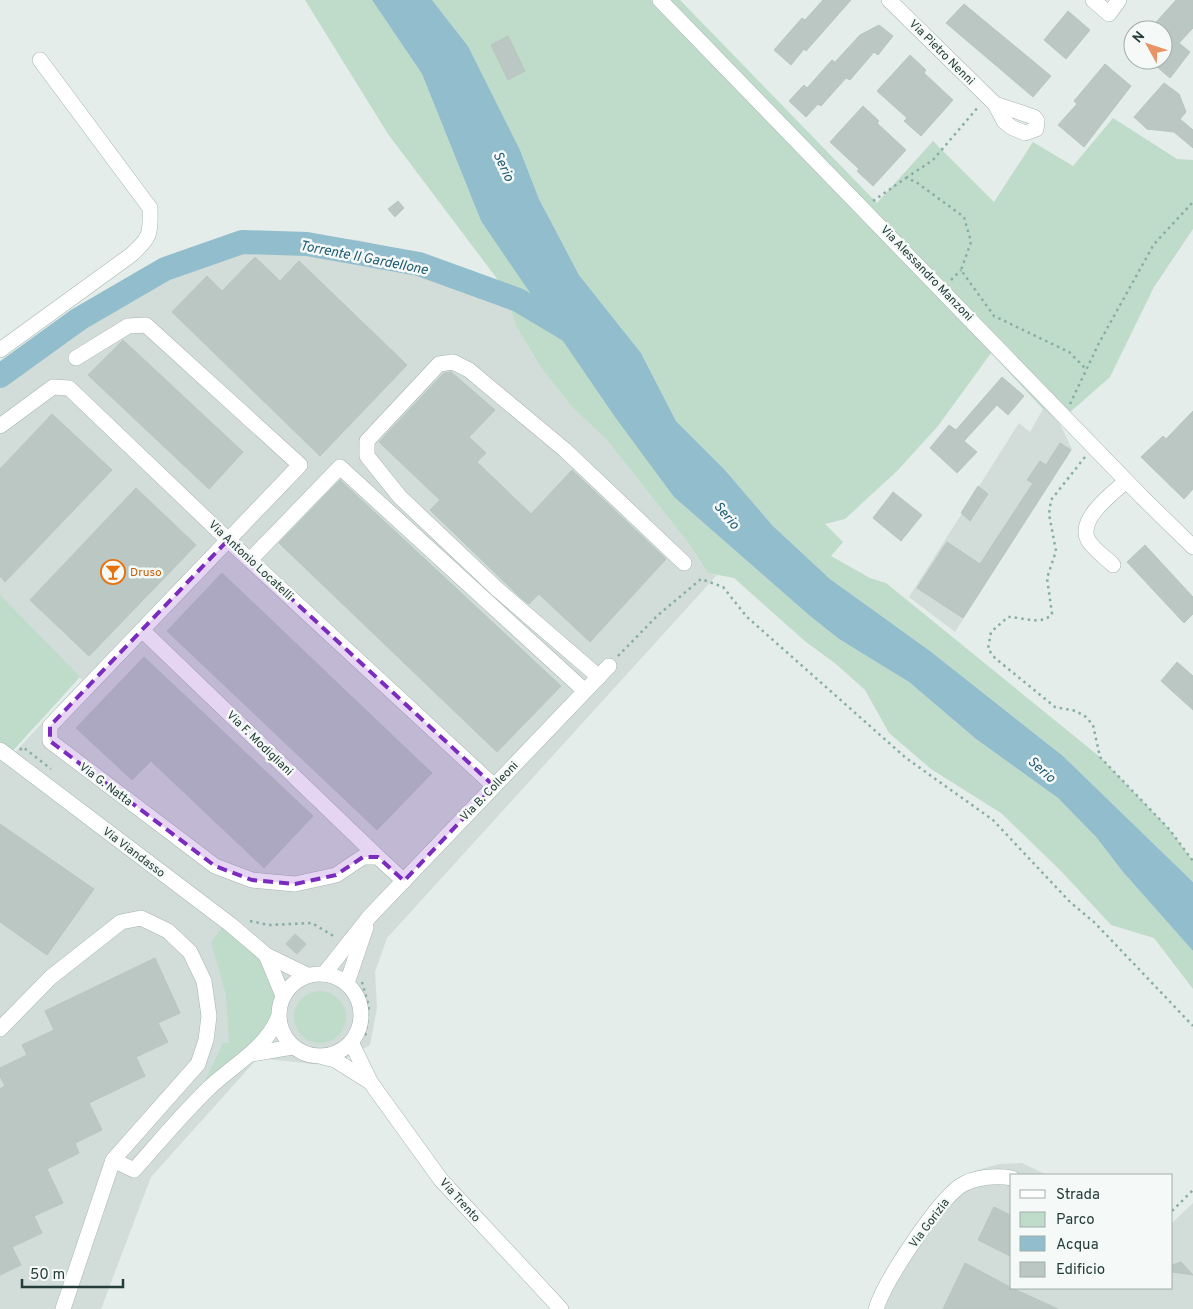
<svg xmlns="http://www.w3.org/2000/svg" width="1193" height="1309" font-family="Overpass,sans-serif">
	<rect width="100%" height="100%" fill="#e4edea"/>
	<g fill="#d2dcd9">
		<polygon points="278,233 358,240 439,259 504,288 516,326 542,369 572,407 606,439 690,545 708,573 717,575 387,938 375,972 377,1008 370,1045 332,1066 258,1058 151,1177 101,1309 0,1309 0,737 15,752 82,680 0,598 0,377 64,327 133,284 223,243"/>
		<polygon points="1043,409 1059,422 1072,449 955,632 909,597 1019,423 1030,432"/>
		<polygon points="1022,1163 1047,1175 1012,1175 1012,1288 1172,1288 1172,1223 1193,1203 1193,1309 869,1309 884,1273 899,1248 928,1210 974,1171 999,1164"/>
	</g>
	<g fill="#bfdcca">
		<polygon points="305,0 372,0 422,74 481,221 674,497 810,616 839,639 909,682 976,739 1058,798 1096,837 1123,872 1193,951 1193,989 1154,938 1111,925 1061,871 1001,813 931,769 889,733 865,690 836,664 806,642 734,578 708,573 690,545 606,439 572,407 542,369 516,326 504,288 388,134"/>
		<polygon points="432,0 680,0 877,203 933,141 994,202 1033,142 1073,166 1113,118 1177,159 1193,160 1193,229 1154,287 1110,377 1059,422 1043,409 991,353 938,426 898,470 845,519 825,524 843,542 831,556 870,578 886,583 1100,757 1169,829 1193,861 1193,882 1063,756 930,651 830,579 773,526 724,469 676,421 641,353 579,275 539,199 520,150 468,46"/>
		<polygon points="0,595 80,677 9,755 0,747"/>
		<path d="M224 925C243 941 267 961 274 985 278 998 275 1012 274 1025L204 1083 223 1043H229L226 995 211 942Z"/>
		<circle cx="320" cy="1017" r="26"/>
	</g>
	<polygon fill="#91bdcd" points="372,0 432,0 468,46 520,150 539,199 579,275 641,353 676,421 724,469 773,526 830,579 930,651 1063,756 1193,882 1193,951 1123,872 1096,837 1058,798 976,739 909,682 839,639 810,616 674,497 615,417 481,221 422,74"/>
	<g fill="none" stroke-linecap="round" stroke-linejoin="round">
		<polyline stroke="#91bdcd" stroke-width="24" points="0,376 79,319 165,269 242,242 307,244 419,264 518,300 570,331"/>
	</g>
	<g fill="#bac7c3" stroke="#b7c6c1">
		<polygon points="823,0 851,0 806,51 804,49 791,65 774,50 802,18 805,20"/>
		<polygon points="1176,0 1193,0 1193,28 1179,43 1190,52 1170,78 1149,60 1163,60 1163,30 1149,30"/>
		<polygon points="964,4 1051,76 1033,97 946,23"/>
		<polygon points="1068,11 1090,30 1066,59 1044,40"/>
		<polygon points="879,25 893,36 878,55 874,52 850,80 846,78 821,106 818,104 806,117 789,101 804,85 807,88 832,60 835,62 860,35"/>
		<polygon points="508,36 525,71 508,80 491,45"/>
		<polygon points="910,55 926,70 924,73 953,100 921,136 904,121 907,118 877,91"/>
		<polygon points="1105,64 1131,86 1084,147 1058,125 1077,104 1074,101"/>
		<polygon points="1164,83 1179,94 1186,112 1180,119 1193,130 1193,148 1174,132 1147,129 1134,117"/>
		<polygon points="863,106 879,121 877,123 906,150 873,186 857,171 859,169 830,142"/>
		<polygon points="398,201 404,208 395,217 388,209"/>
		<polygon points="255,257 280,281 299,261 407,365 320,456 172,312 207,276 222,291"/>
		<polygon points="123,340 243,452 209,489 88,375"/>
		<polygon points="451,372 495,410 469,437 486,453 477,462 531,514 572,470 666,559 590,642 539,594 529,604 521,598 430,510 440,500 379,442 444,373"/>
		<polygon points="1002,377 1024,396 1008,415 997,405 964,441 977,452 957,473 930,448 949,425 956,430"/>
		<polygon points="1193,411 1193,489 1184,499 1141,457 1163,436 1166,439"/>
		<polygon points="52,414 112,470 5,582 0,576 0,469"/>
		<polygon points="1060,443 1071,450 963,618 917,588 947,542 980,564 1033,483 1027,480 1040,461 1046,465"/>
		<polygon points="340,480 561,686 497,752 279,543"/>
		<polygon points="978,486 988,494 970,521 961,513"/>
		<polygon points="136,488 196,545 89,656 30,600"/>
		<polygon points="893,492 922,515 901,541 873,518"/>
		<polygon points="1145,545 1193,597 1193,614 1184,623 1127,562"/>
		<polygon points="222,573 432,773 377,830 167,631"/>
		<polygon points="144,657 313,816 264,868 151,761 132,780 76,728"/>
		<polygon points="1177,662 1193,676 1193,710 1161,681"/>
		<polygon points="0,824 94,889 47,955 0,922"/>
		<polygon points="295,934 306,944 297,954 286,944"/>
		<polygon points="155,958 180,1013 158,1023 168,1042 136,1057 145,1076 89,1103 102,1130 75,1143 79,1153 47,1169 63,1203 34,1216 42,1233 12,1247 21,1265 0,1275 0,1089 5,1086 0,1076 0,1068 27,1055 22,1045 54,1030 45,1011"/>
		<polygon points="994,1207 1012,1216 1012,1257 978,1240"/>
		<polygon points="1181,1262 1193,1275 1172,1272 1172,1265"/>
		<polygon points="965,1263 1012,1288 1058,1309 943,1309"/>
	</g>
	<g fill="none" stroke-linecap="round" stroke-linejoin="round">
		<defs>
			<g id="minor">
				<polyline points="660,0 1142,497 1193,547"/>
				<polyline points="889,0 995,104 1004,121 1011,127 1025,133 1036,129 1037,121 1034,117 995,104"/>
				<polyline points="1093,0 1109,14 1119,0"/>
				<path d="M0 350 131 255C150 238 151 234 150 208L40 60"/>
				<polyline points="76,358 128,326 146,325 300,465 50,726 50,741 215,866 252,880 295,884 336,875 363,857 378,857 404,881"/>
				<polyline points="0,426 53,387 69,388 228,540 494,786"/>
				<polyline points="250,560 340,467 585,691"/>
				<path d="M1113 565C1105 557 1094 550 1088 540 1077 519 1113 493 1126 481"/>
				<polyline points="142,630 378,857"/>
				<polyline points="599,677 497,589 400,497 367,456 367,441 439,364 453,362 469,370 565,450 684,563"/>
				<polyline points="0,750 231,925 266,955 307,975"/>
				<polyline points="266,955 283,996"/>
				<circle cx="320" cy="1015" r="41"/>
				<polyline points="324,974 370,916 609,666"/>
				<polyline points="347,983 366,927"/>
				<polyline points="0,1029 51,977 121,922 141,918 168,931 190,952 204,981 209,1016 206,1040 198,1064 113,1160 63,1309"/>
				<polyline points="351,1042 371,1083 441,1180 561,1309"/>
				<polyline points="252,1054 292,1047"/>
				<polyline points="323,1057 335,1060 370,1082"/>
				<path d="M113 1160 134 1170C159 1142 182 1114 209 1088 233 1065 265 1049 278 1018"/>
				<path d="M876 1309C885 1280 936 1204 960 1186 974 1177 996 1175 1012 1178"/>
			</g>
		</defs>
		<use href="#minor" stroke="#a7b5b1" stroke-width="16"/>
		<g stroke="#87aea6" stroke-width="2.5" stroke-dasharray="2.5 4" stroke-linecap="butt">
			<polyline points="906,178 933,160 979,106"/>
			<polyline points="873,201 906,178 916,182 964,217 971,242 961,270 994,316 1069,352 1087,370"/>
			<polyline points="951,280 961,270"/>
			<polyline points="1070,404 1099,343 1154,244 1193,202"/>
			<path d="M1085 457 1051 500 1049 514 1056 551 1047 578 1052 614C1042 626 1022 617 1008 617L991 632 988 649 995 658 1055 707 1076 711 1086 717 1093 725 1100 757 1169 829 1193 861"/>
			<polyline points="618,656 657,616 701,579 723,587 747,617 906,758 993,820 1070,902 1095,923 1193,1026"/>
			<polyline points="20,750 23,747 51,769"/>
			<polyline points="250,921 269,925 312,923 335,937"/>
			<polyline points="362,982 369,1007 365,1038"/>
			<polyline points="1172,1211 1193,1190"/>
		</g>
		<use href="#minor" stroke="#fff" stroke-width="15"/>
	</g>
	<path fill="#7b2cbf" fill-opacity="0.2" stroke="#7b2cbf" stroke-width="4" stroke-dasharray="10 6" stroke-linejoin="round" d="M228 540 494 786 404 881 378 857H363L336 875 295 884 252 880 215 866 50 741V726Z"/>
	<defs>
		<symbol id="bar-ring" viewBox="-11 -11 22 22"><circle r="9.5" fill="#f5f9f7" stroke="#e8710a" stroke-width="1.5"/><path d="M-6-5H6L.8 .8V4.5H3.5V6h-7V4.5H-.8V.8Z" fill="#e8710a"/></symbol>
	</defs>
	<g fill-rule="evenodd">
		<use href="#bar-ring" x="99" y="558" width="28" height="28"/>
	</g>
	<g text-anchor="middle" stroke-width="5" stroke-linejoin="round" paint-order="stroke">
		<g font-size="12" fill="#253d39" stroke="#f5f9f7">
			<text transform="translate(942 52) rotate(45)" y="4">Via Pietro Nenni</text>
			<text transform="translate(927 273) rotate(46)" y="4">Via Alessandro Manzoni</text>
			<text transform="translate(251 560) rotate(43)" y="4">Via Antonio Locatelli</text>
			<text transform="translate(260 743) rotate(44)" y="4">Via F. Modigliani</text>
			<text transform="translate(106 784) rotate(37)" y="4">Via G. Natta</text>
			<text transform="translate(489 791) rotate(-46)" y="4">Via B. Colleoni</text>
			<text transform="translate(134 852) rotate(37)" y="4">Via Viandasso</text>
			<text transform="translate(460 1200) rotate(48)" y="4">Via Trento</text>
			<text transform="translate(929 1223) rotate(-53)" y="4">Via Gorizia</text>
		</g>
		<g font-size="12" fill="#c56008" stroke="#f5f9f7" text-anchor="start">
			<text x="130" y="576">Druso</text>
		</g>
		<g font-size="14" font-style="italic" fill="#235e75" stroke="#f5f9f7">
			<text transform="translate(504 166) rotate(65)" y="5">Serio</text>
			<text transform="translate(364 257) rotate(11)" y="5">Torrente Il Gardellone</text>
			<text transform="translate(727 515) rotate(50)" y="5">Serio</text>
			<text transform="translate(1042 769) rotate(41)" y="5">Serio</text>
		</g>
	</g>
	<rect x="1010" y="1174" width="162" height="115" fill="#f5f9f7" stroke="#a2aeab"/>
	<rect x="1020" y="1190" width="25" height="8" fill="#ffffff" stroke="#a2aeab"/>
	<text x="1056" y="1199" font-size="15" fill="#253d39">Strada</text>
	<rect x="1020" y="1212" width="25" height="15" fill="#bfdcca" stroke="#a2aeab"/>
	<text x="1056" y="1224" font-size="15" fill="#253d39">Parco</text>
	<rect x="1020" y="1236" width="25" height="15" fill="#91bdcd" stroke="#a2aeab"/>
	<text x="1056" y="1249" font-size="15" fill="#253d39">Acqua</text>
	<rect x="1020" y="1262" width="25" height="15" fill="#bac7c3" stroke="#a2aeab"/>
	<text x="1056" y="1274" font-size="15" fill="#253d39">Edificio</text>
	<g transform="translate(1148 45) rotate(310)"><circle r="24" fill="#f5f9f7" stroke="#a2aeab"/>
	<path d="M0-4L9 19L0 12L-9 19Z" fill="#e89467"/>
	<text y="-8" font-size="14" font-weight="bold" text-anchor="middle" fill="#253d39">N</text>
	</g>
	<path d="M22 1279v8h101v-8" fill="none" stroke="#253d39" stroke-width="2.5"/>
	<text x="30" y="1279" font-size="15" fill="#253d39" stroke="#f5f9f7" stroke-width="4" paint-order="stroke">50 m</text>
</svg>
